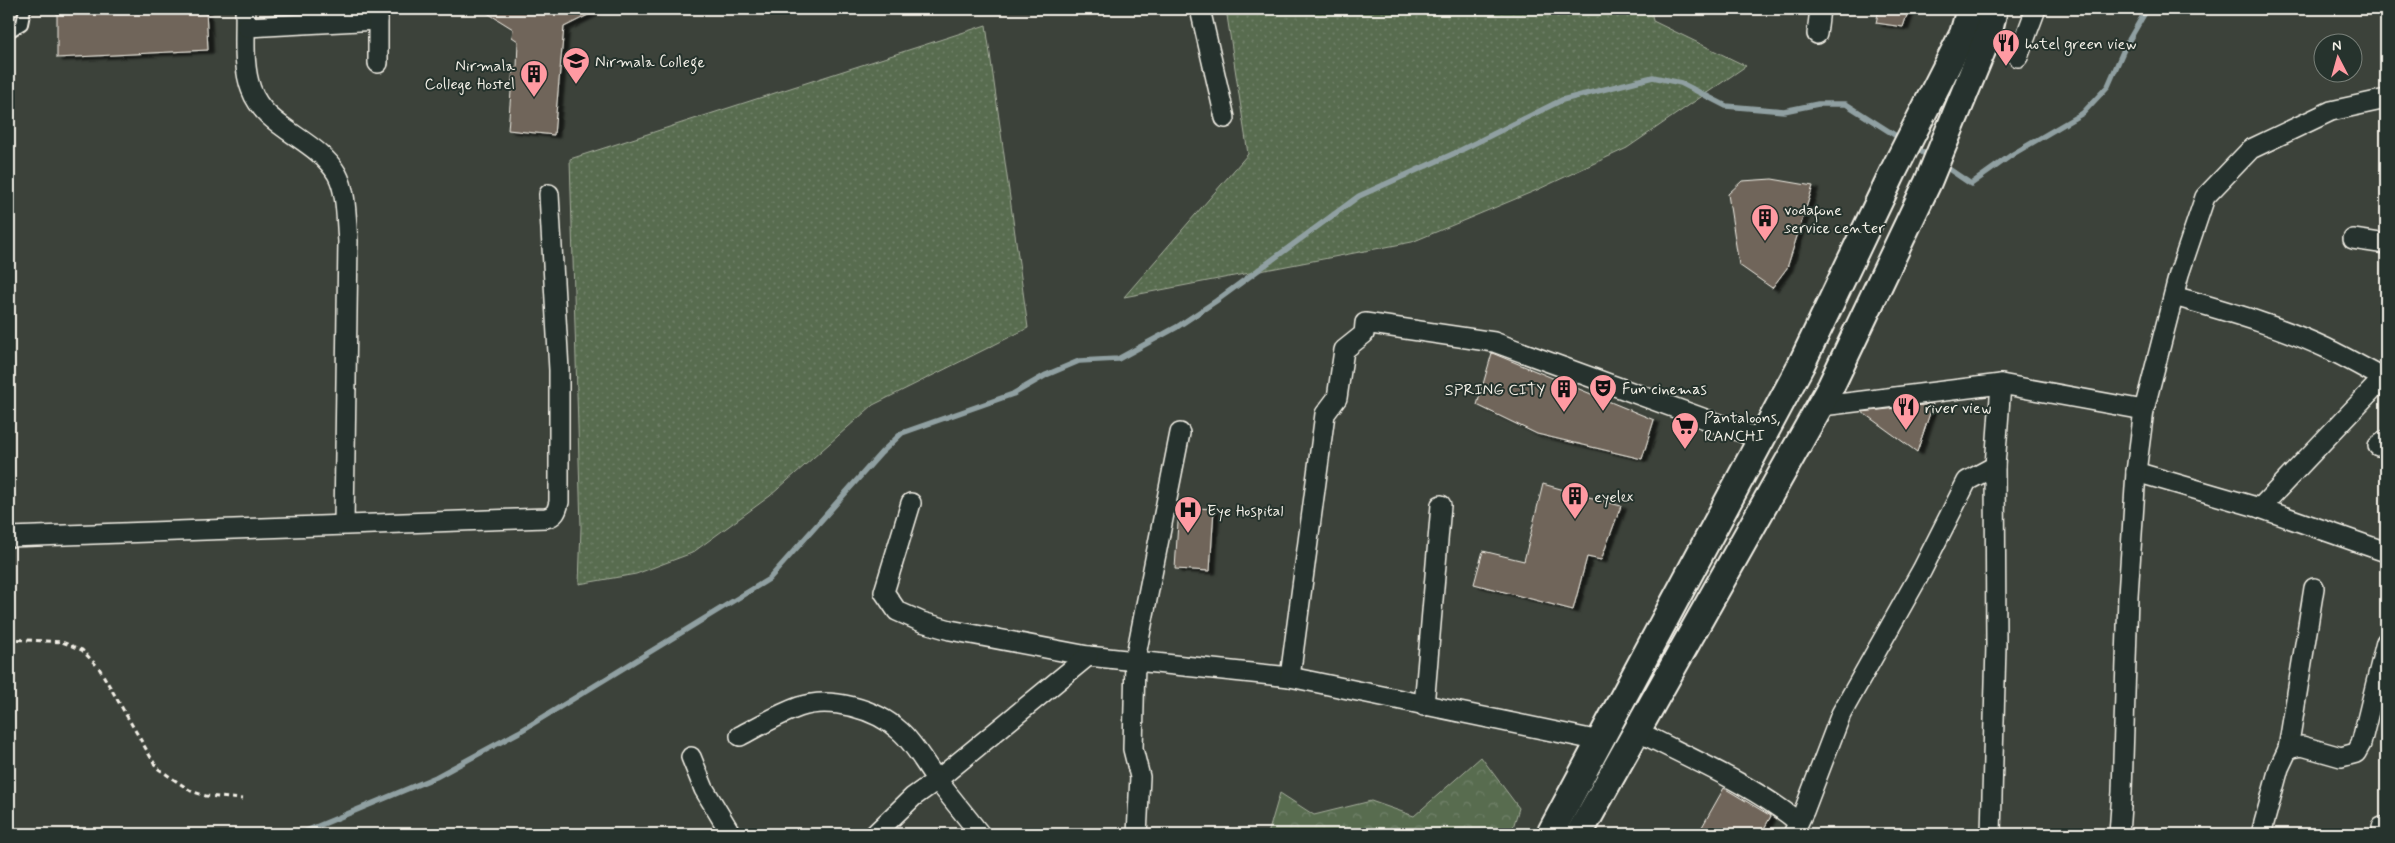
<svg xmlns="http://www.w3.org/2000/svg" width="2395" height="843" font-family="Mynerve,sans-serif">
	<defs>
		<pattern id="grass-dots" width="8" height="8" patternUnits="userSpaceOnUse" patternTransform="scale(1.25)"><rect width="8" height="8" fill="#586c50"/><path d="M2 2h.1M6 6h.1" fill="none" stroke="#718169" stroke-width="1.8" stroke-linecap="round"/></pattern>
		<pattern id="forest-crowns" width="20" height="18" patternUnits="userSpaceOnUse" patternTransform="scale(1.25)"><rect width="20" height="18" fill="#586c50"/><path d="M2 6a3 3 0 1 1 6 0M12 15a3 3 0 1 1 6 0" fill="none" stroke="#718169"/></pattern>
		<filter id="shadow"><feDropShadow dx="5.5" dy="3" stdDeviation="1" flood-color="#0009"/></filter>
	</defs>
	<rect width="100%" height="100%" fill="#3c423a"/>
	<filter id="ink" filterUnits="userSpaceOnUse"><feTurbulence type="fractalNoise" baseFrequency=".02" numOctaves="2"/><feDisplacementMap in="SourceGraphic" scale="10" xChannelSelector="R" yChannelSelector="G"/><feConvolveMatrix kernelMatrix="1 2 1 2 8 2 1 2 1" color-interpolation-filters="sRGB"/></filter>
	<g filter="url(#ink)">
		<g fill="url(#grass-dots)" stroke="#a6ae9c">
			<polygon points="1226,9 1651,9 1653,21 1746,66 1627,148 1537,190 1412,242 1124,297 1248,154"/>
			<polygon points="986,25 1028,328 873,405 770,496 692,553 636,574 579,584 581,527 570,159"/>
		</g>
		<polygon fill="url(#forest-crowns)" stroke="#a6ae9c" points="1481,757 1519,808 1511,834 1268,834 1280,793 1314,815 1371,801 1414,816"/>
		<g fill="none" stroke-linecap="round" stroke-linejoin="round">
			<g stroke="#90a0a2" stroke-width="5.5">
				<polyline points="1913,146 1931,158"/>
				<polyline points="1943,165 1971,184 2013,154 2083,113 2108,86 2125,47 2147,9"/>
				<polyline points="299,834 436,777 519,732 769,579 881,453 902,433 1013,394 1046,375 1079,361 1118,359 1177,327 1216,301 1359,196 1455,153 1562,100 1653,77 1681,83 1726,106 1784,111 1818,104 1846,104 1901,139"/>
			</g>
		</g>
		<g fill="#70655a" stroke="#f4f1e8" filter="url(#shadow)">
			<polygon points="57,9 206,9 208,50 57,58"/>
			<polygon points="481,9 600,9 564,27 554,135 508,130 513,66 517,67 518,41 512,37 513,29"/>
			<polygon points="1879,9 1909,9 1903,27 1876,23"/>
			<polygon points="1772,179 1813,186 1787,268 1772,288 1739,265 1728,194 1742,181"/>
			<polygon points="1492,353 1654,420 1642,459 1537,434 1477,405"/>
			<polygon points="1933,404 1917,452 1862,412"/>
			<polygon points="1543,484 1621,506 1601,560 1587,557 1573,610 1474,584 1483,551 1524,561"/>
			<polygon points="1179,507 1214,509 1210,571 1175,569"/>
			<polygon points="1724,788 1771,816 1761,834 1698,834"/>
		</g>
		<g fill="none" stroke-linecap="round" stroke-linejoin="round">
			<defs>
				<polyline id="service" points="9,32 22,24 25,9"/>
				<g id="minor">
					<path d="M245 9C246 34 242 65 251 89 265 129 316 138 337 174 347 192 346 221 348 241L344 524"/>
					<polyline points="1200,9 1225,118"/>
					<polyline points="246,27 378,20"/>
					<polyline points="1817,34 1820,9"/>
					<polyline points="2018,57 2036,9"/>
					<polyline points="378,63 378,9"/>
					<polyline points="2353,239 2386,244"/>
					<path d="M2174 296C2225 311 2277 325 2326 348 2345 357 2364 368 2383 378"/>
					<polyline points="1822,406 2001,384"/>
					<polyline points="2378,446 2386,440"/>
					<polyline points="2136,472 2260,508 2386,552"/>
					<polyline points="911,503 884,592 897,611 922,622 950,630 1088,656 1290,677 1600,741"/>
					<polyline points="2260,508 2386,375"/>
					<path d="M9 537 546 518C555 516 557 511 559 502V370L549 194"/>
					<polyline points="1290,677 1325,414 1337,398 1344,350 1364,334 1365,323 1494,342 1763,440"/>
					<polyline points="1424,706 1441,505"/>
					<path d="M1637 731C1687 757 1755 786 1798 822"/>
					<path d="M740 736C759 726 779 714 799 707 830 696 876 709 900 731 914 743 925 764 937 780L1088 656"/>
					<polyline points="2288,749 2314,588"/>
					<polyline points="691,757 704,789 731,834"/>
					<polyline points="2382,827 2386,829"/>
					<polyline points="875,834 913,797 937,780 980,834"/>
					<polyline points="1137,834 1140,777 1133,749 1135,660 1180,433"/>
					<polyline points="1793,834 1804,811 1841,714 1922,570 1967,481 1995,466"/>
					<polyline points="1991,834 1996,645 1995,466 2001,384 2144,410"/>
					<polyline points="2119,834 2122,792 2128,596 2136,472 2144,410 2179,274 2205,197 2251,149 2331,111 2386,99"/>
					<polyline points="2261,834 2279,768 2288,749 2302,746 2341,757 2356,753 2361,744 2386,642"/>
				</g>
				<g id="secondary">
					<polyline points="1550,834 1801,365 1894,170 1963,34 1970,9"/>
					<polyline points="1579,834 1831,386 1928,182 1988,36 1994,9"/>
				</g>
			</defs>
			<use href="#service" stroke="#f4f1e8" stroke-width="14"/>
			<use href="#minor" stroke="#f4f1e8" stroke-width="22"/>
			<use href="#secondary" stroke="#f4f1e8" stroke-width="30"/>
			<polyline stroke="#f4f1e8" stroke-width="3" stroke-dasharray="5 4" stroke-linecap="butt" points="9,639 62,642 82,650 99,668 157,768 191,791 206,796 243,799"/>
			<use href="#service" stroke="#26332d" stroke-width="10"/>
			<use href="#minor" stroke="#26332d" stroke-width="19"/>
			<use href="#secondary" stroke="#26332d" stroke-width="26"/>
		</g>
	</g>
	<defs>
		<symbol id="restaurant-pin" viewBox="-11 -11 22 30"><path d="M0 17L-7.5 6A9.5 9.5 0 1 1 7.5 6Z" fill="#ff9aa2" stroke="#26332d"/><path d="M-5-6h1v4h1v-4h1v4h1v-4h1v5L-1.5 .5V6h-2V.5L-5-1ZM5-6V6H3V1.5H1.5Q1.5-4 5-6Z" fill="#111"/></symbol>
		<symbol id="university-pin" viewBox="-11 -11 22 30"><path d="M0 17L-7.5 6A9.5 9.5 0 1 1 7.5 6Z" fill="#ff9aa2" stroke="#26332d"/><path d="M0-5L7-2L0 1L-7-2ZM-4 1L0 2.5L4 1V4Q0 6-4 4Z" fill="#111"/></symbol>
		<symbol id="building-pin" viewBox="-11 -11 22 30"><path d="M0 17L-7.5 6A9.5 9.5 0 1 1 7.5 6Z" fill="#ff9aa2" stroke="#26332d"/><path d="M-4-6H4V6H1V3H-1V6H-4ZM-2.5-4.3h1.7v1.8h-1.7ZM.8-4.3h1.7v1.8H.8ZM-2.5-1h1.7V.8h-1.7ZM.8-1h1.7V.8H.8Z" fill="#111"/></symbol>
		<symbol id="theatre-pin" viewBox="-11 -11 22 30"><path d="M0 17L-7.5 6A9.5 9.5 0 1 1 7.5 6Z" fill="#ff9aa2" stroke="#26332d"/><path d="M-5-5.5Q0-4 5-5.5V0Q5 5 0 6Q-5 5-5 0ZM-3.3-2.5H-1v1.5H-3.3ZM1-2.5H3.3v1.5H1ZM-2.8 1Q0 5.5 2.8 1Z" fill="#111"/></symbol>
		<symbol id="supermarket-pin" viewBox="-11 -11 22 30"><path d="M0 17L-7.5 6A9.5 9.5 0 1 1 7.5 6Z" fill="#ff9aa2" stroke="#26332d"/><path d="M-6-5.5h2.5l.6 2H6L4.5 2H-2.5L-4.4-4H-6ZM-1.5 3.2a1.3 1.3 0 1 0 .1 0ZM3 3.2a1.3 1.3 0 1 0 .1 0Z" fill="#111"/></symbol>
		<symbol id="hospital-pin" viewBox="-11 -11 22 30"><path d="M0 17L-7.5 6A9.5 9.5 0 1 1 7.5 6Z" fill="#ff9aa2" stroke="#26332d"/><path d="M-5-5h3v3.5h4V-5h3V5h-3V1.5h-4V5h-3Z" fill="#111"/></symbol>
	</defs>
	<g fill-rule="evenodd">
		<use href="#restaurant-pin" x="1990" y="27" width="32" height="43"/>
		<use href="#university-pin" x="560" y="45" width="32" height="43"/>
		<use href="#building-pin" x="518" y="58" width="32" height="43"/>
		<use href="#building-pin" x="1749" y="202" width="32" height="43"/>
		<use href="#theatre-pin" x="1587" y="372" width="32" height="43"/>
		<use href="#building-pin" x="1548" y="373" width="32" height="43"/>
		<use href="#restaurant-pin" x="1890" y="391" width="32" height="43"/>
		<use href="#supermarket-pin" x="1669" y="410" width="32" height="43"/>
		<use href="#building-pin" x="1559" y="480" width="32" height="43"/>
		<use href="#hospital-pin" x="1172" y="494" width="32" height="43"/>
	</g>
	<g text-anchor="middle" stroke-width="4" stroke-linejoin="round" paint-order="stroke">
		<g font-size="16" fill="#f4f1e8" stroke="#26332d" text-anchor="start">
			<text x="2025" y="49">hotel green view</text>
			<text x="595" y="67">Nirmala College</text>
			<text x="515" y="71" text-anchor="end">Nirmala<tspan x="515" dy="18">College Hostel</tspan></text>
			<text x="1784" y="215">vodafone<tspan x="1784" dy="18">service center</tspan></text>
			<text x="1622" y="394">Fun cinemas</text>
			<text x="1545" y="395" text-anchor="end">SPRING CITY</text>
			<text x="1925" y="413">river view</text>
			<text x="1704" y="423">Pantaloons,<tspan x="1704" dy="18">RANCHI</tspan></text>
			<text x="1594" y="502">eyelex</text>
			<text x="1207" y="516">Eye Hospital</text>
		</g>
	</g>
	<rect width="2395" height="843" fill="none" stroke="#26332d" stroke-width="30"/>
	<rect x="15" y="15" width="2365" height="813" fill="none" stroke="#f4f1e8" stroke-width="2" filter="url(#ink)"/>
	<g transform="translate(2338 58) rotate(354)"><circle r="24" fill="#26332d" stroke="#787f78"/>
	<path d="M0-4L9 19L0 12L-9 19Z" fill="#ff9aa2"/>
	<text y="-8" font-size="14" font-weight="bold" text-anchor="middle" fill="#f4f1e8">N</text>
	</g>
</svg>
